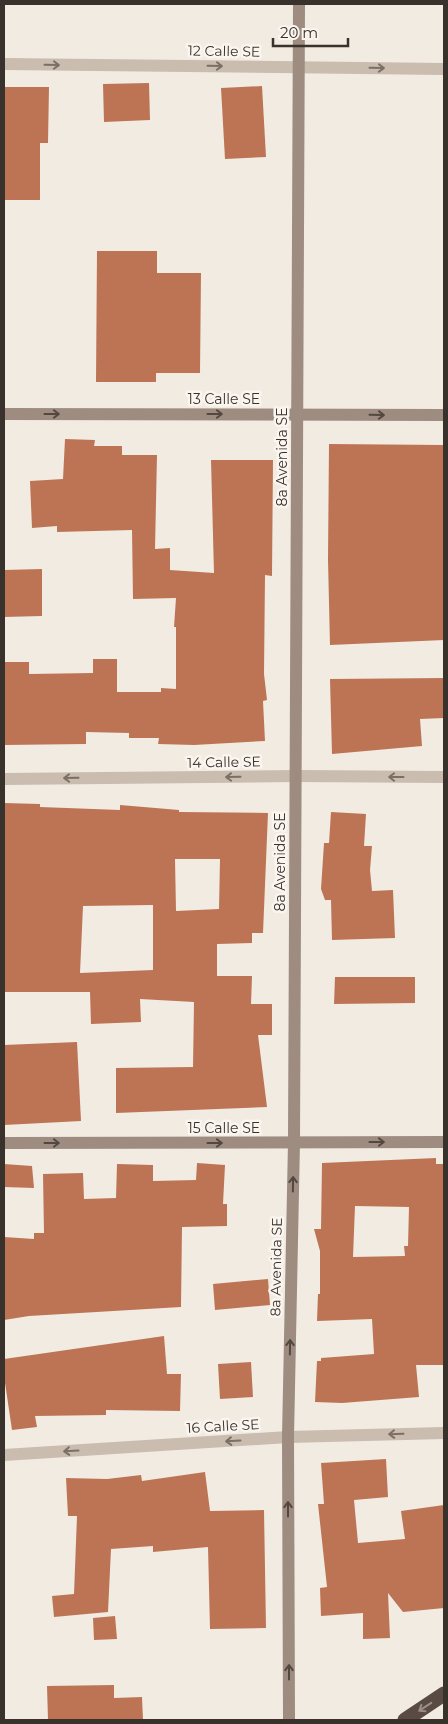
<svg xmlns="http://www.w3.org/2000/svg" width="448" height="1724" font-family="Montserrat,sans-serif">
	<rect width="100%" height="100%" fill="#f2ebe2"/>
	<g fill="#bd7455" fill-rule="evenodd">
		<polygon points="149,83 150,120 104,122 103,84"/>
		<polygon points="262,86 266,157 225,159 221,88"/>
		<polygon points="4,87 49,87 48,143 40,143 40,200 4,200"/>
		<polygon points="97,251 157,251 157,273 201,273 200,373 156,373 156,382 96,382"/>
		<polygon points="65,439 95,440 94,446 122,446 122,455 157,455 155,549 170,548 170,570 214,573 211,460 273,460 272,576 265,575 264,674 267,700 263,701 265,741 194,745 158,744 159,738 129,738 129,733 86,732 86,744 4,745 4,662 29,662 29,674 93,673 93,659 117,659 117,692 161,692 161,688 176,689 176,627 174,627 176,598 133,599 132,530 57,532 57,526 32,528 30,481 63,479"/>
		<polygon points="329,444 444,445 444,640 330,645 328,560"/>
		<polygon points="42,569 42,616 4,617 4,570"/>
		<polygon points="444,678 444,718 420,719 422,746 332,754 330,679"/>
		<path d="M4 803 40 804V807L120 810V805L179 810V812L268 813 263 933H252V943L217 944V976H252L251 1004H272V1035H258L267 1107 116 1113V1068L193 1067 194 1002 140 999 141 1022 91 1024 90 992H4ZM175 859H220L219 909 176 911ZM153 905V970L80 973 83 906Z"/>
		<polygon points="331,812 366,814 364,846 372,846 370,870 372,891 393,890 395,938 332,940 331,900 325,900 321,889 324,843 329,843"/>
		<polygon points="335,977 415,977 415,1003 334,1004"/>
		<polygon points="77,1042 81,1121 4,1125 4,1045"/>
		<path d="M436 1158V1164H444V1365H416L419 1397 342 1403 315 1402 317 1361H321V1358L374 1354 372 1319 317 1321 318 1294H320V1251L314 1229H321L322 1163ZM355 1206 409 1207 408 1246H404L405 1256 353 1257Z"/>
		<polygon points="197,1163 225,1165 223,1204 227,1204 227,1226 182,1227 181,1307 29,1316 4,1320 4,1237 34,1239 34,1233 44,1233 43,1174 83,1173 84,1199 116,1198 117,1164 153,1165 153,1181 196,1180"/>
		<polygon points="4,1164 32,1166 34,1188 4,1187"/>
		<polygon points="268,1279 270,1305 215,1310 213,1284"/>
		<polygon points="164,1336 167,1374 181,1374 180,1411 106,1410 106,1415 35,1416 37,1427 12,1430 4,1376 4,1359"/>
		<polygon points="251,1362 253,1397 220,1399 218,1364"/>
		<polygon points="386,1459 388,1497 354,1500 358,1543 405,1539 401,1511 444,1505 444,1608 403,1612 388,1593 390,1638 363,1639 363,1613 321,1616 320,1588 327,1587 318,1504 324,1504 321,1463"/>
		<polygon points="205,1472 210,1511 264,1510 266,1628 210,1629 208,1547 153,1552 153,1546 111,1549 108,1612 54,1617 52,1596 74,1594 77,1516 68,1516 66,1478 107,1479 141,1475 142,1481"/>
		<polygon points="115,1616 117,1639 94,1640 93,1618"/>
		<polygon points="114,1685 114,1698 142,1697 143,1720 48,1720 47,1686"/>
	</g>
	<g fill="none" stroke-linecap="round" stroke-linejoin="round">
		<g stroke="#cabcae" stroke-width="12">
			<polyline points="4,64 444,69"/>
			<polyline points="4,779 295,776 444,777"/>
			<polyline points="4,1455 288,1437 444,1433"/>
		</g>
		<g stroke="#9d8c7f" stroke-width="12">
			<polyline points="4,414 444,415"/>
			<polyline points="4,1143 444,1142"/>
			<polyline points="289,1720 288,1437 294,1142 299,4"/>
		</g>
		<polyline stroke="#594b44" stroke-width="15" points="405,1720 444,1694"/>
	</g>
	<defs><path id="oneway-shaft" d="M-6 0H5M1.5-3L5.5 0L1.5 3" fill="none" stroke-width="1.6" stroke-linecap="round" stroke-linejoin="round" transform="scale(1.25)"/></defs>
	<g stroke="#7a7066">
		<use href="#oneway-shaft" transform="translate(52 65) rotate(1)"/>
		<use href="#oneway-shaft" transform="translate(215 66) rotate(1)"/>
		<use href="#oneway-shaft" transform="translate(377 68) rotate(1)"/>
		<use href="#oneway-shaft" transform="translate(233 777) rotate(179)"/>
		<use href="#oneway-shaft" transform="translate(396 777) rotate(-180)"/>
		<use href="#oneway-shaft" transform="translate(71 778) rotate(179)"/>
		<use href="#oneway-shaft" transform="translate(396 1434) rotate(178)"/>
		<use href="#oneway-shaft" transform="translate(233 1441) rotate(177)"/>
		<use href="#oneway-shaft" transform="translate(71 1451) rotate(177)"/>
	</g>
	<g stroke="#524841">
		<use href="#oneway-shaft" transform="translate(52 414)"/>
		<use href="#oneway-shaft" transform="translate(215 414)"/>
		<use href="#oneway-shaft" transform="translate(377 415) rotate(1)"/>
		<use href="#oneway-shaft" transform="translate(377 1142)"/>
		<use href="#oneway-shaft" transform="translate(52 1143)"/>
		<use href="#oneway-shaft" transform="translate(215 1143)"/>
		<use href="#oneway-shaft" transform="translate(293 1184) rotate(-89)"/>
		<use href="#oneway-shaft" transform="translate(290 1347) rotate(-89)"/>
		<use href="#oneway-shaft" transform="translate(288 1509) rotate(-90)"/>
		<use href="#oneway-shaft" transform="translate(289 1672) rotate(-90)"/>
	</g>
	<use stroke="#998f88" href="#oneway-shaft" transform="translate(425 1707) rotate(147)"/>
	<g text-anchor="middle" stroke-width="5" stroke-linejoin="round" paint-order="stroke">
		<g font-size="14" fill="#39312c" stroke="#faf5ee">
			<text transform="translate(224 51) rotate(1)" y="5">12 Calle SE</text>
			<text x="224" y="404">13 Calle SE</text>
			<text transform="translate(282 457) rotate(-90)" y="5">8a Avenida SE</text>
			<text transform="translate(224 762) rotate(-1)" y="5">14 Calle SE</text>
			<text transform="translate(280 862) rotate(-90)" y="5">8a Avenida SE</text>
			<text x="224" y="1133">15 Calle SE</text>
			<text transform="translate(276 1267) rotate(-89)" y="5">8a Avenida SE</text>
			<text transform="translate(223 1426) rotate(-3)" y="5">16 Calle SE</text>
		</g>
	</g>
	<rect width="448" height="1724" fill="none" stroke="#39312c" stroke-width="10"/>
	<path d="M273 38v8h75v-8" fill="none" stroke="#39312c" stroke-width="2.5"/>
	<text x="280" y="38" font-size="15" fill="#39312c" stroke="#faf5ee" stroke-width="4" paint-order="stroke">20 m</text>
</svg>
